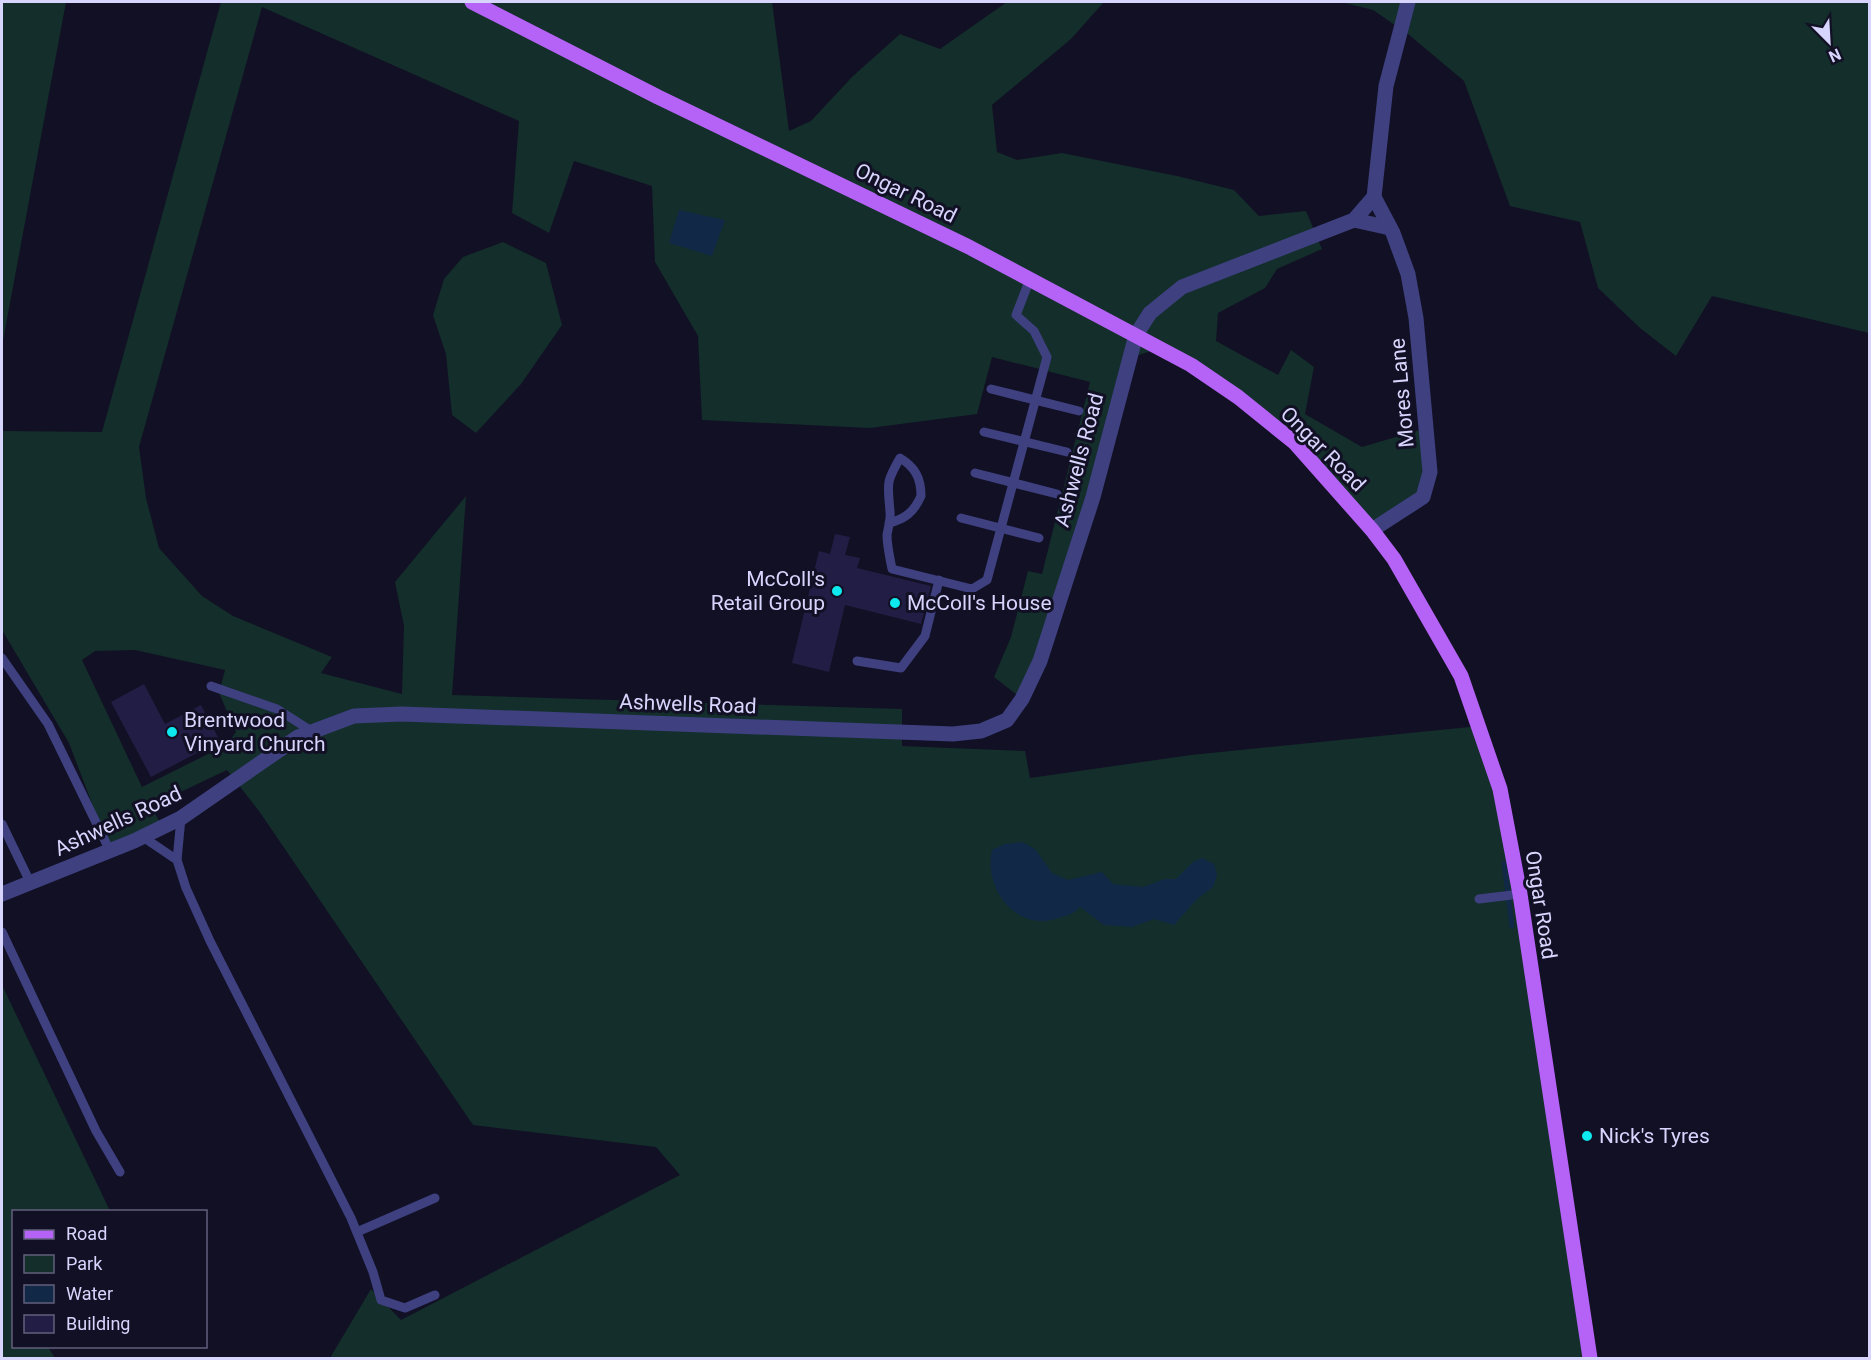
<svg xmlns="http://www.w3.org/2000/svg" width="1871" height="1360" font-family="Roboto,sans-serif">
	<rect width="100%" height="100%" fill="#121024"/>
	<g fill="#132e2b" fill-rule="evenodd">
		<polygon points="2,2 66,2 2,346"/>
		<path d="M221 2H772L789 131 811 121 852 77 900 34 940 49 1007 2H1104L1071 39 992 105 997 152 1017 160 1062 153 1177 176 1234 190 1259 216 1306 211 1322 249 1277 269 1265 288 1218 313 1216 341 1278 375 1291 350 1314 367 1305 414 1362 447 1426 428 1428 486 1372 530 1295 444 1161 348 1129 358 1022 699 994 677 1011 637 1028 571 1042 574 1090 382 992 357 977 414 870 428 702 420 698 336 655 262 652 186 574 161 549 233 512 213 519 121 262 7 139 447 146 498 159 548 202 596 233 616 332 657 321 673 402 694 404 626 395 582 466 496 452 695 902 709V746L1025 751 1030 778 1191 755 1480 726 1500 789 1590 1358H330L371 1289 401 1320 680 1175 656 1147 473 1125 259 811 227 770 151 806 162 826 110 851 69 743 2 630V431L102 432ZM135 650 225 670 219 693 236 732 226 745 142 787 82 660 95 651Z"/>
		<polygon points="1341,2 1869,2 1869,333 1712,296 1676,356 1640,328 1598,288 1580,222 1510,206 1464,81 1408,34 1373,10"/>
		<polygon points="503,242 546,263 562,325 521,384 476,433 452,415 446,354 433,315 444,279 463,257"/>
		<polygon points="2,985 110,1211 14,1212 14,1346 48,1347 55,1358 2,1358"/>
	</g>
	<g fill="#112947">
		<polygon points="679,210 725,220 712,256 669,243"/>
		<path d="M1022 842 1035 849 1052 873 1068 880 1102 872 1113 884 1143 887 1165 879H1176L1193 862 1202 858 1214 864 1217 875 1213 887 1197 899 1174 925 1154 919 1132 927 1104 925 1080 907C1073 915 1065 916 1055 919 1015 931 983 887 992 850L1005 844Z"/>
	</g>
	<g fill="none" stroke-linecap="round" stroke-linejoin="round">
		<polyline stroke="#112947" stroke-width="5" points="1504,863 1512,926"/>
	</g>
	<g fill="#221d44">
		<polygon points="835,534 850,537 845,555 860,558 857,568 931,586 921,624 845,605 829,672 792,663 819,551 830,554"/>
		<polygon points="144,684 165,724 201,705 220,741 151,777 111,702"/>
	</g>
	<g fill="none" stroke-linecap="round" stroke-linejoin="round">
		<g stroke="#3e4080" stroke-width="9">
			<polyline points="991,389 1079,411"/>
			<polyline points="984,432 1067,452"/>
			<polyline points="975,473 1057,494"/>
			<polyline points="961,518 1039,538"/>
			<path d="M889 523C905 519 914 512 921 496 921 478 915 467 900 458 885 484 888 483 890 512 891 519 888 528 887 535 887 546 890 558 892 569L972 589 987 580 1047 357 1034 331 1016 315 1030 279"/>
			<polyline points="2,658 48,724 110,851"/>
			<polyline points="857,661 901,668 925,636 939,580"/>
			<polyline points="211,686 277,709 313,732"/>
			<polyline points="2,824 30,882"/>
			<polyline points="143,837 177,860 186,888 210,941 351,1218 373,1272 381,1300 405,1308 435,1295"/>
			<polyline points="177,860 181,818"/>
			<polyline points="1479,899 1520,894"/>
			<polyline points="2,932 96,1131 120,1172"/>
			<polyline points="357,1232 435,1198"/>
		</g>
		<polyline stroke="#3e4080" stroke-width="15" points="2,894 134,841 181,818 298,737 354,716 402,714 953,734 981,731 1007,720 1022,699 1040,661 1093,497 1136,335"/>
		<g stroke="#3e4080" stroke-width="15">
			<polyline points="1354,220 1390,228"/>
			<polyline points="1136,335 1150,313 1182,287 1354,220 1374,197"/>
			<polyline points="1372,530 1423,497 1430,472 1416,318 1408,274 1393,233 1374,197 1386,86 1408,2"/>
		</g>
		<polyline stroke="#b563f6" stroke-width="15" points="472,2 658,97 969,247 1191,365 1238,397 1295,443 1372,530 1394,559 1461,676 1500,789 1520,894 1590,1358"/>
	</g>
	<g fill="#0ee9f0" stroke="#121024" stroke-width="2">
		<circle cx="837" cy="591" r="6"/>
		<circle cx="895" cy="603" r="6"/>
		<circle cx="172" cy="732" r="6"/>
		<circle cx="1587" cy="1136" r="6"/>
	</g>
	<g text-anchor="middle" stroke-width="6" stroke-linejoin="round" paint-order="stroke">
		<g font-size="21" fill="#d7d5fd" stroke="#121024">
			<text transform="translate(906 193) rotate(26)" y="7">Ongar Road</text>
			<text transform="translate(1402 393) rotate(-95)" y="7">Mores Lane</text>
			<text transform="translate(1323 449) rotate(45)" y="7">Ongar Road</text>
			<text transform="translate(1079 460) rotate(-75)" y="7">Ashwells Road</text>
			<text transform="translate(688 704) rotate(2)" y="7">Ashwells Road</text>
			<text transform="translate(118 821) rotate(-25)" y="7">Ashwells Road</text>
			<text transform="translate(1541 905) rotate(81)" y="7">Ongar Road</text>
		</g>
		<g font-size="21" fill="#d7d5fd" stroke="#121024" text-anchor="start">
			<text x="825" y="586" text-anchor="end">McColl's<tspan x="825" dy="24">Retail Group</tspan></text>
			<text x="907" y="610">McColl's House</text>
			<text x="184" y="727">Brentwood<tspan x="184" dy="24">Vinyard Church</tspan></text>
			<text x="1599" y="1143">Nick's Tyres</text>
		</g>
	</g>
	<rect width="1871" height="1360" fill="none" stroke="#d7d5fd" stroke-width="6"/>
	<rect x="12" y="1210" width="195" height="138" fill="#121024" stroke="#615f7b" stroke-width="1.5"/>
	<rect x="24" y="1230" width="30" height="9" fill="#b563f6" stroke="#615f7b" stroke-width="1.5"/>
	<text x="66" y="1240" font-size="18" fill="#d7d5fd">Road</text>
	<rect x="24" y="1255" width="30" height="18" fill="#132e2b" stroke="#615f7b" stroke-width="1.5"/>
	<text x="66" y="1270" font-size="18" fill="#d7d5fd">Park</text>
	<rect x="24" y="1285" width="30" height="18" fill="#112947" stroke="#615f7b" stroke-width="1.5"/>
	<text x="66" y="1300" font-size="18" fill="#d7d5fd">Water</text>
	<rect x="24" y="1315" width="30" height="18" fill="#221d44" stroke="#615f7b" stroke-width="1.5"/>
	<text x="66" y="1330" font-size="18" fill="#d7d5fd">Building</text>
	<g transform="translate(1829 42) rotate(156)" stroke="#121024" stroke-width="4.5" paint-order="stroke">
	<path d="M0-4.5L10 22L0 15L-10 22Z" fill="#d7d5fd"/>
	<text y="-9" font-size="16" font-weight="bold" text-anchor="middle" fill="#d7d5fd">N</text>
	</g>
</svg>
